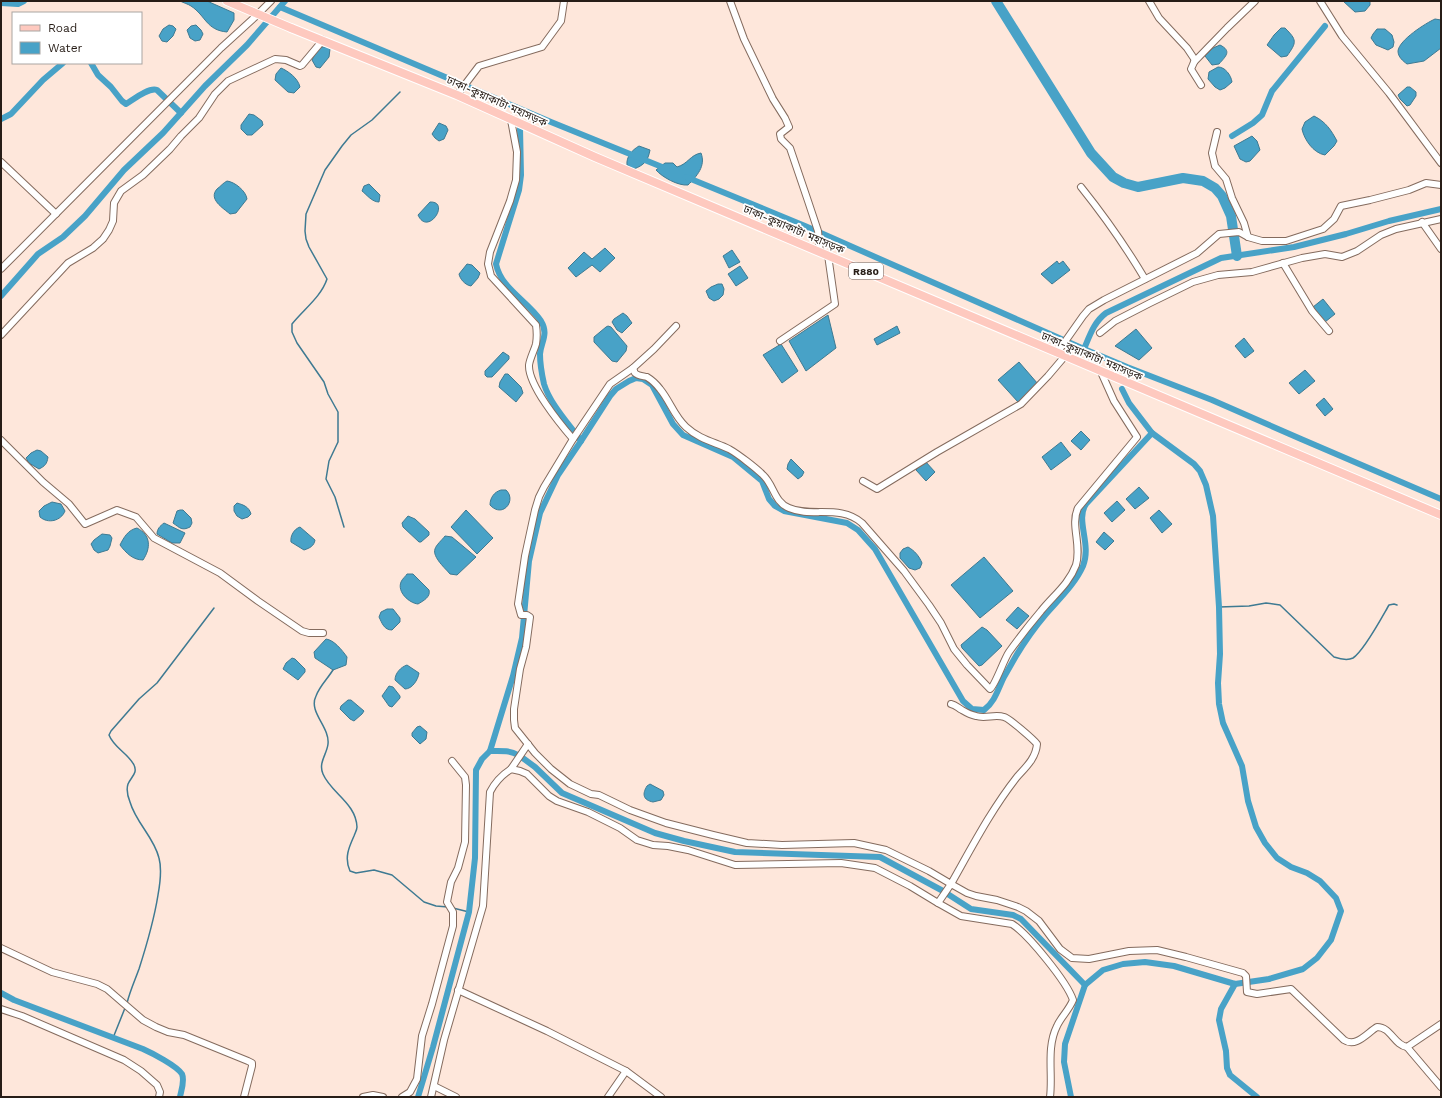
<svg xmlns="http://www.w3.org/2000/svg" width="1442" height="1098" font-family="'Work Sans','Noto Sans Bengali',sans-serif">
	<rect width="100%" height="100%" fill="#fee7db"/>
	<g fill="#48a2c7" stroke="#3e7a92">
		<path d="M180 1H207L234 13V20L227 32C206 30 206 16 191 6 188 4 184 3 180 1Z"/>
		<polygon points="1343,1 1370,1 1370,5 1365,11 1355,12"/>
		<path d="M1435 19 1441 20V48L1424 61 1407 64C1403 61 1398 57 1398 51 1399 40 1426 23 1435 19Z"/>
		<polygon points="169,25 173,26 176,29 173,36 167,42 162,41 159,36 163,29"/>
		<polygon points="196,25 201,30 203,34 200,40 195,41 190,38 187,30 191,26"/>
		<path d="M1281 28H1285C1297 40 1297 42 1287 56L1281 57 1267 45 1274 35Z"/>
		<polygon points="1377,29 1385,29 1392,35 1394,42 1393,47 1388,50 1376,45 1371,38 1373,34"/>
		<path d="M1220 45C1232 51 1226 56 1219 64L1212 65 1205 56 1213 48Z"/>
		<polygon points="321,47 326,47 330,49 329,57 320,68 316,67 312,60 315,54"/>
		<path d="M1218 67C1225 67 1231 75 1232 82L1225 88 1220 90 1215 87 1208 79 1209 72Z"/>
		<path d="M281 68C288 71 298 78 300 87L294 93 288 92 275 80 276 74Z"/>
		<polygon points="1407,87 1410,87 1416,92 1416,96 1410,105 1407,106 1400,99 1398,95"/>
		<polygon points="249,114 254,115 262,121 263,125 252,135 247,135 241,129 241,125"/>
		<path d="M1314 116C1326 122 1331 130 1337 141L1334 146 1325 155C1313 153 1304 139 1302 129L1305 122Z"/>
		<polygon points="439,123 446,126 448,130 444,139 439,141 435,138 432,134"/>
		<polygon points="1252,136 1257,141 1260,150 1250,161 1246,162 1240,159 1234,146"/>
		<path d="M639 146 650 150C648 161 644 165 634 169L627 165C626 157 632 150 639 146Z"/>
		<path d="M701 153C706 166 697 176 688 185 678 186 662 177 656 170L665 163H673L677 167C688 164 690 155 701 153Z"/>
		<path d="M227 181C235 182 246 191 247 199L236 213 230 214C223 208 208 199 217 189 221 186 223 183 227 181Z"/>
		<path d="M369 184 380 195 379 202C372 202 367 195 362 191L364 186Z"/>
		<path d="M430 202C451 201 428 237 418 215Z"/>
		<polygon points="605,248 615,258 600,272 592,265 576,277 568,268 584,252 592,259"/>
		<polygon points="732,250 740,262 729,268 723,256"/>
		<polygon points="1057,261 1059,264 1063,261 1070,270 1052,284 1041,274"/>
		<path d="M467 264 472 265 480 273 478 278 471 286C465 285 460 279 459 274Z"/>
		<polygon points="740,266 748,278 736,286 728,274"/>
		<polygon points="718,284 722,284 724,289 723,295 719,299 714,301 709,298 706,291 711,287"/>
		<polygon points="1323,299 1335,314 1325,322 1313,307"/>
		<polygon points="623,313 627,316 632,323 622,333 617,330 612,322 614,319"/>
		<polygon points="828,315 836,348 806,371 789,341"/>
		<polygon points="608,326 611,327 627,346 626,351 617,362 612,361 594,342 594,337 606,327"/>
		<polygon points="897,326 900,333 877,345 874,339"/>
		<polygon points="1136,329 1152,348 1139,360 1115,346"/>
		<polygon points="1244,338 1254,351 1245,358 1235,346"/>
		<polygon points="781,344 798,371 782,383 763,355"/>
		<polygon points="503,352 509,356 509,359 492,377 487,377 485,375 485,371"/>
		<polygon points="1019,362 1038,384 1018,402 998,380"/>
		<polygon points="1305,370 1315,381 1299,394 1289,383"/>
		<polygon points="505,374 508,374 521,387 523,393 516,402 499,387 500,382"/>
		<polygon points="1324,398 1333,409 1325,416 1316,405"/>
		<polygon points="1081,431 1090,440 1081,450 1071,441"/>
		<polygon points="1061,442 1071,455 1051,470 1042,457"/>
		<path d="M37 450 41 451 48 457C47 464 45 466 39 469L29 463 26 458 31 453Z"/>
		<polygon points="791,459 804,472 802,476 798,479 787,469 788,464"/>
		<polygon points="925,461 935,472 926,481 916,470"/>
		<polygon points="1139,487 1149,498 1135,509 1126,499"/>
		<path d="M501 490H506C517 500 503 519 490 505 490 498 494 492 501 490Z"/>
		<polygon points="1117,501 1125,510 1112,522 1104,513"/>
		<path d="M52 502 61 504 65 511C61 521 48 524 40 517L39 511 44 506Z"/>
		<path d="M237 503C244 505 249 507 251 514L248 517 242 519 237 516 234 511V506Z"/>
		<path d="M180 510H183L191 518 192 523 190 527C182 531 180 528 173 523L177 511Z"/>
		<polygon points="466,510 493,538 477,554 451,527"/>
		<polygon points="1159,510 1172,524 1162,533 1150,518"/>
		<polygon points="408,516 415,519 429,532 429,535 421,542 419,542 403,527 402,523"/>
		<path d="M164 523 185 533 180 543H172L157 534C157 529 160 526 164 523Z"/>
		<path d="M300 527 315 540C314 546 310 548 304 550L291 542C290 536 294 529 300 527Z"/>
		<path d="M137 528C151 535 151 548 143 560 133 560 126 553 120 545 124 537 128 530 137 528Z"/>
		<polygon points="1104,532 1114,541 1105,550 1096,542"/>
		<polygon points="102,534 110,535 112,538 110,546 108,550 98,553 94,550 91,544 94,540"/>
		<path d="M445 536 452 537 476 557 457 575 450 574C446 569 432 557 435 549 436 545 442 540 445 536Z"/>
		<path d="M908 547C915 551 919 556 922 563L920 568 915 570 909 568 900 558V553L903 549Z"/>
		<polygon points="984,557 1013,591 980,618 951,585"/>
		<path d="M407 574H413L429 590C431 597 423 601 418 604 409 603 397 592 401 582 402 579 406 576 407 574Z"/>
		<polygon points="1018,607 1029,616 1017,629 1006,620"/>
		<path d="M387 609H393L400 618V622L392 630C384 630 382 623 379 617L381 612Z"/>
		<polygon points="982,627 987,630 1002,646 982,665 979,666 962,648 961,645"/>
		<path d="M326 639C334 640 342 650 347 657L346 665 333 670 315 658 314 652Z"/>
		<polygon points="292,658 295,659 305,669 305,672 298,680 283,669 286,663"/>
		<path d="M407 665 419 673C418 680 412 689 405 689L395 680C395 673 401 667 407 665Z"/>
		<polygon points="389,686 393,687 400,696 400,698 392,707 389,706 382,696"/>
		<polygon points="348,700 351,700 364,711 362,714 354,721 350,719 340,709 341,706"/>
		<polygon points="420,726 427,732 426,739 420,744 412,736 412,733 417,727"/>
		<path d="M650 784 663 791 664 795 661 800 653 802C643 800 642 794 647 786Z"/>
	</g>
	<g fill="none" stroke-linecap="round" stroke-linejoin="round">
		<g stroke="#3e7a92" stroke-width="1.5">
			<path d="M344 527 335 497 326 479 329 461 338 442V412L328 394 324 382 297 343 292 332V324C304 309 321 297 327 279L309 247 306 239 305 231 306 214 325 170 342 146 351 135 372 120 400 92"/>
			<path d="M1219 607 1249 606 1266 603 1280 605 1334 657C1340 659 1347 661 1353 658 1364 651 1382 617 1389 605L1394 604 1397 605"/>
			<path d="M333 670C328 678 319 687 316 696 308 712 330 727 328 744 327 754 318 763 323 774 331 793 356 803 357 827 357 830 355 833 354 836 349 847 344 858 350 871L356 873 374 870 392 875 424 902 436 906 448 907"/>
			<polyline points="453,908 469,912"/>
			<path d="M127 1003C130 991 135 980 139 969 147 944 154 920 158 895 160 884 162 869 159 858 154 837 136 823 130 802 128 797 126 790 128 784 131 777 138 773 134 765 128 753 114 748 109 735L111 731 139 699 157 683 214 608"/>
			<polyline points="113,1038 125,1008"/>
		</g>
		<g stroke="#48a2c7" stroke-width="6">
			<polyline points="1,3 18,4 24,1"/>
			<polyline points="280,7 551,122 667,169"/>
			<path d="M91 63 98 75 111 87 122 101 126 104C134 99 149 87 157 90L181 113"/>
			<polyline points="1,119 11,114 43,80 63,63"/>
			<polyline points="1232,136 1253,123 1262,115 1272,91 1325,26"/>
			<polyline points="686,177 805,226 1084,349 1127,367 1212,400 1301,439 1441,499"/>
			<polyline points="1,296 38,254 63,237 85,216 124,170 163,133 205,86 247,45 285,1"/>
			<path d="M1084 349C1090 335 1094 322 1106 313L1221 258 1294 247 1346 234 1389 221 1441 209"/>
			<path d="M581 441 610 396 616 389 629 381 636 378 643 379 652 385 673 424 683 435 733 457 762 481 769 499 775 506 784 511 847 523 858 530 875 549 963 701 972 709 984 710C995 702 998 689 1004 677 1008 670 1012 663 1016 656 1025 641 1035 627 1046 614 1059 599 1075 584 1083 566 1092 544 1075 520 1086 504L1152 433"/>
			<path d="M490 751 513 676 522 638 529 561 540 513 558 475 581 441C569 424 550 404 544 384 542 375 540 364 540 354 541 342 549 334 541 321 528 301 501 289 496 264L519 190 521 175 520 128"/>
			<polyline points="520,756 535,767 562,793 655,833 684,841 735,852 880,857 943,891 971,909 1013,915 1021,919 1085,985 1103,970 1123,964 1145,962 1174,966 1235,984 1269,979 1303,969 1317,958 1331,940 1341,911 1336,898 1320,881 1307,873 1291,867 1277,858 1265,843 1256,827 1248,801 1242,766 1223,723 1219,704 1218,683 1220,654 1219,607 1213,516 1206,485 1200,471 1194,464 1152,433 1129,403 1122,389"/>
			<polyline points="1235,984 1221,1009 1219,1020 1226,1051 1227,1068 1230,1075 1257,1097"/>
			<path d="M1 993 14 1000 143 1049C152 1053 177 1066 182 1074 185 1081 181 1091 180 1097"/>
			<path d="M418 1097 433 1047 469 912 475 858 476 770 482 759 490 751C500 751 509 750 518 755"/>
			<polyline points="1071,1097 1064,1062 1065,1044 1085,985"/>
		</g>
		<polyline stroke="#48a2c7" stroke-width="10" points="996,1 1091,153 1113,177 1124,183 1138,187 1183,178 1203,181 1215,188 1222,196 1231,216 1237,256"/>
		<defs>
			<g id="minor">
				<polyline points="730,1 744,39 773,99 785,118 789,127 780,134 781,139 790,148 808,201 818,231 820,252"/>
				<polyline points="1149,1 1159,18 1187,48 1195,60 1191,69 1201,85"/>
				<polyline points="1320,1 1342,36 1389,93 1441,163"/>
				<polyline points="1194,62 1227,28 1255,1"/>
				<polyline points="457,95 479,66 542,47 561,21 564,1"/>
				<path d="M511 120 517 152 516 180 510 201 490 252 488 264 491 276 536 325C537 332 537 338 536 344 534 351 530 358 529 365 528 385 560 424 573 439"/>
				<polyline points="1217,132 1212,153 1215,166 1226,179 1232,198 1244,223 1248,237"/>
				<polyline points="1,162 56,214"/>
				<path d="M1081 187C1105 217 1126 247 1145 279"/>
				<polyline points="1422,222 1441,249"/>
				<polyline points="1283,263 1312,311 1329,331"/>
				<polyline points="1,269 221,48 255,17 271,1"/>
				<path d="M676 326 654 349 633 368 610 384 573 439 544 487 539 497 535 510 525 556 518 604 521 615H527L530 617 526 647 520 669 514 709V720L515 728 535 753 551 769 570 784 591 794 599 795 630 810 666 823 713 835 747 843 782 845 854 843 886 850 929 871 951 884C972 847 991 810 1017 777 1026 767 1036 758 1037 744 1034 740 1009 718 1004 717 995 714 985 719 976 716 971 715 967 713 962 710 958 708 956 705 951 704"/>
				<polyline points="1100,333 1115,321 1150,303 1193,282 1218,275 1252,272 1302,258 1325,254 1342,257 1357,251 1381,235 1396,229 1441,219"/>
				<polyline points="1,335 68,263 93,248 103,239 109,230 113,221 114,203 121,191 143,175 170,149 181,136 199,118 215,94 228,81 275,59 286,60 300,66 302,65 323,40"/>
				<polyline points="780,341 835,304 828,255"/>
				<polyline points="1057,353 1083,316 1089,309 1104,300 1197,253 1219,234 1239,232 1248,237 1262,241 1286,241 1323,229 1334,219 1341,206 1370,200 1409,190 1426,183 1441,185"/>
				<path d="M633 368C634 370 634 372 635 373 638 376 643 376 647 377 652 380 657 385 660 389 670 401 674 416 686 427 699 439 714 442 729 449 738 454 756 468 763 475 774 485 774 502 789 508 812 518 840 504 862 523L904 571 929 605 941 623 954 649 967 665 990 689C995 686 1004 659 1009 652 1019 638 1030 624 1041 611 1053 596 1069 584 1076 565 1082 545 1070 525 1078 508L1137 437 1114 401 1101 372"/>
				<polyline points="1,440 43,482 69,504 85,524 117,510 136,517 154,538 220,573 258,601 302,631 309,633 323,633"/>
				<polyline points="863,481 877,489 937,452 1021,404 1048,376 1065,356"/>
				<polyline points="511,769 528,744"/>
				<path d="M938 903 961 916 1012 924C1028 934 1067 982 1073 1000 1069 1010 1061 1017 1057 1026 1046 1048 1053 1074 1050 1097"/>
				<polyline points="1,948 52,972 97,984 107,989 143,1020 156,1027 168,1032 184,1035 248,1061 252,1063 252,1066 244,1097"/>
				<polyline points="458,990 547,1031 626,1071 661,1097"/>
				<polyline points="1,1009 22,1016 124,1060 141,1071 157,1085 160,1092 159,1097"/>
				<polyline points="1407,1047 1441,1087"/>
				<polyline points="434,1086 456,1097"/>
				<polyline points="363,1097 373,1095 383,1097"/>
				<polyline points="402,1097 410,1092 417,1079 422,1036 432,1004 453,926 453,912 447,902 451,882 458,868 465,842 466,785 465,777 452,761"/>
				<path d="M431 1097 444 1040 483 906 490 792C495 782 502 775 511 769L520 771 527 774 549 796 557 801 588 812 620 828 637 840 653 845 668 846 688 850 735 865 841 863 875 868 910 886 938 903 951 884 967 893 976 896 997 900 1018 907 1026 911 1039 921 1060 949 1072 958 1089 959 1129 951 1157 950 1186 957 1243 973 1246 976 1247 992 1257 994 1291 989 1344 1040C1356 1048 1367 1033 1377 1027 1391 1027 1394 1045 1407 1047L1441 1024"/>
				<polyline points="608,1097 626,1071"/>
			</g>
			<g id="major">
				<polyline points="227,1 253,12"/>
				<polyline points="291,28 457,95 595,157 1441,515"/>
			</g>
		</defs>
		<use href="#minor" stroke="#846b5e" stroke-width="8"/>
		<use href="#major" stroke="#fff" stroke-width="10"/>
		<use href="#minor" stroke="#fff" stroke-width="6"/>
		<use href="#major" stroke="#fec9bf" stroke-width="8"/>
		<defs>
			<polyline id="major-bridge" points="253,12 291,28"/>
		</defs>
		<use href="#major-bridge" stroke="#fff" stroke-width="10" stroke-linecap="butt"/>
		<use href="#major-bridge" stroke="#fec9bf" stroke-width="8"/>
	</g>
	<g text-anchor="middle" stroke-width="3.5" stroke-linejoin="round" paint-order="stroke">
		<rect fill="#fff" stroke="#68615d" stroke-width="1" x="849" y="263" width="34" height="16" rx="3"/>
		<g font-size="10" font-weight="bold" fill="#271d17">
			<text x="866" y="275">R880</text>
		</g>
		<g font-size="11" fill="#271d17" stroke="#fff">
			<text transform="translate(497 101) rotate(24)" y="4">ঢাকা-কুয়াকাটা মহাসড়ক</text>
			<text transform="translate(794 229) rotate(23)" y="4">ঢাকা-কুয়াকাটা মহাসড়ক</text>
			<text transform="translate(1092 356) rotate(23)" y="4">ঢাকা-কুয়াকাটা মহাসড়ক</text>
		</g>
	</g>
	<rect width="1442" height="1098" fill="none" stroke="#271d17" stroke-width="4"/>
	<rect x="12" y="12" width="130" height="52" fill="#ffffff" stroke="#a9a5a2"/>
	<rect x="20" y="25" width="20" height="6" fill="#fec9bf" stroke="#a9a5a2"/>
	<text x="48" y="32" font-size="12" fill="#271d17">Road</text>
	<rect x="20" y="42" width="20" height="12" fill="#48a2c7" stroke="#a9a5a2"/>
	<text x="48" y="52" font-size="12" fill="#271d17">Water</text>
</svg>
